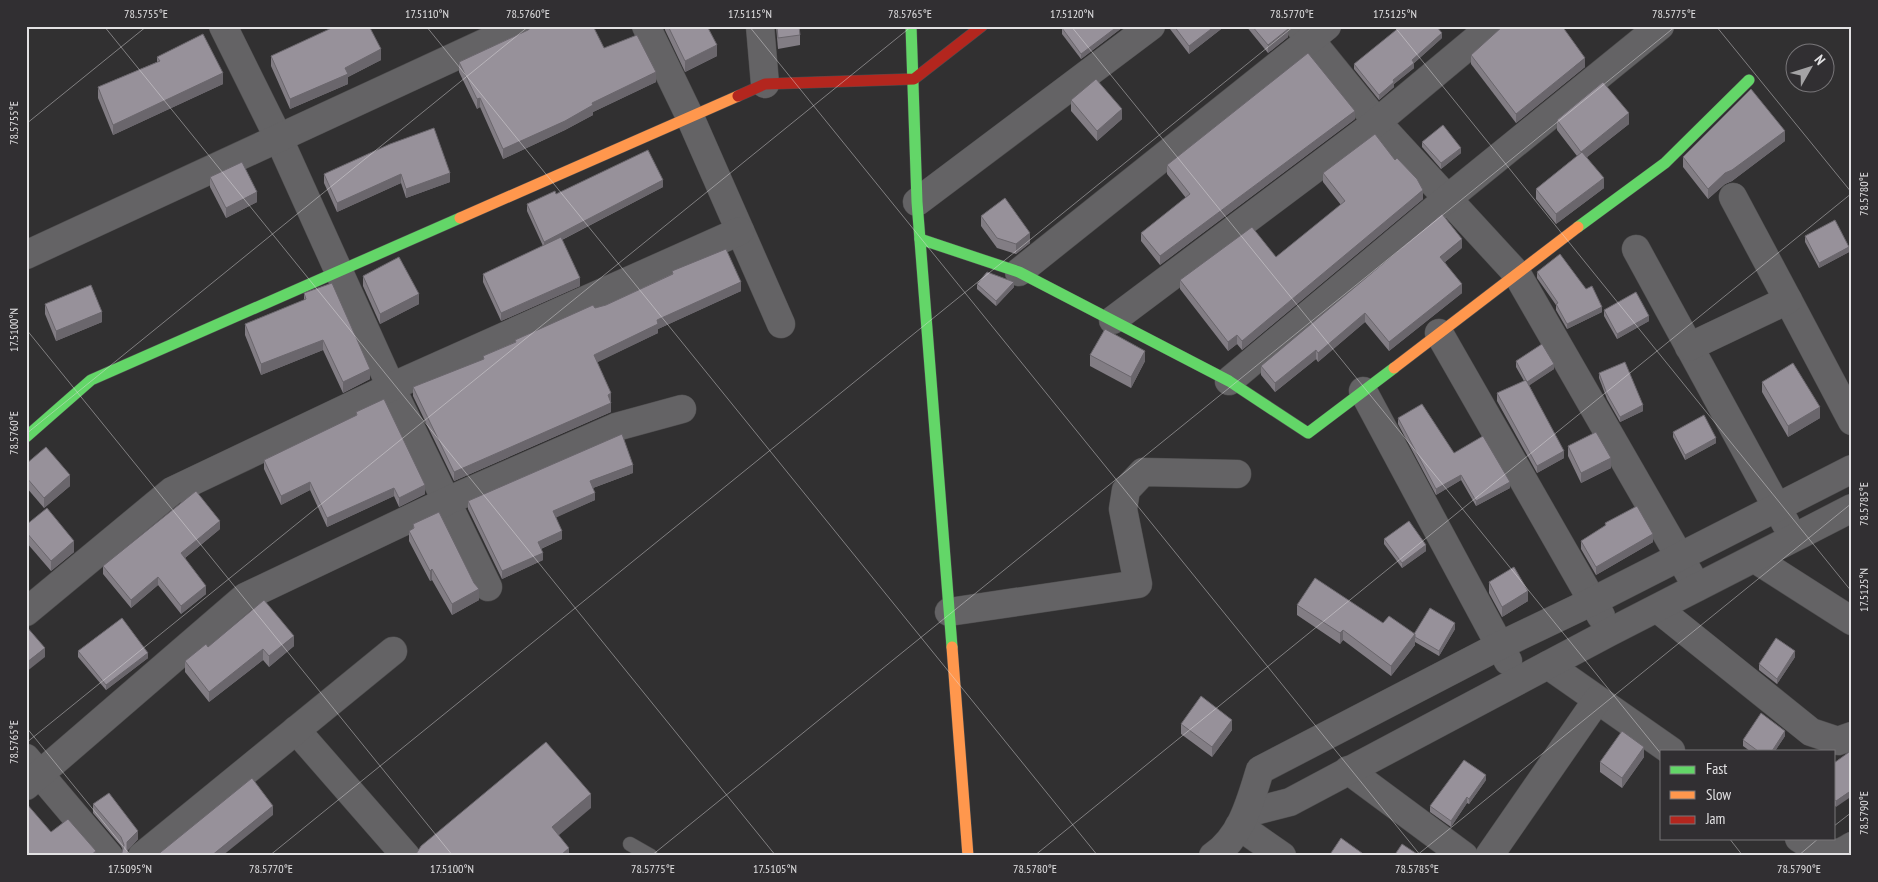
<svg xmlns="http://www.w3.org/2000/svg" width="1878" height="882" font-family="'PT Sans Narrow',sans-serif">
	<rect width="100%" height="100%" fill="#313031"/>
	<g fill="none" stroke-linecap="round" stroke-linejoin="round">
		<defs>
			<polyline id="lane" points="630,844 651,856"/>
			<g id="street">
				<polyline points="223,26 279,139 391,387 488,587"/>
				<polyline points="646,26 690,117 781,324"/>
				<polyline points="760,26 765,84"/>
				<polyline points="1299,26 1377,122 1517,274 1697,587"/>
				<polyline points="917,202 1151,26"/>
				<polyline points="1636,249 1786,524"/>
				<polyline points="26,255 521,26"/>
				<polyline points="1019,272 1327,26"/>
				<polyline points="1788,300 1852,421"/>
				<polyline points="1113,320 1377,122 1492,26"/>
				<polyline points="1439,333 1601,616"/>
				<polyline points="1689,347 1788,300 1733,197"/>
				<polyline points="1229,381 1447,199 1660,26"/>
				<polyline points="1363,391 1508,661"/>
				<polyline points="1755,559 1852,621"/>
				<polyline points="1658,609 1811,732 1838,741 1852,736"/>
				<polyline points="26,612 172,491 391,387 740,231"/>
				<polyline points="949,612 1138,584 1123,509 1126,490 1143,472 1237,474"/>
				<polyline points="1548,665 1671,751"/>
				<polyline points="296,730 406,856"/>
				<polyline points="26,758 109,856"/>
				<polyline points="1348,770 1464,856"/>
				<polyline points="26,786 245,597 447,501 616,427 682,409"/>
				<polyline points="1247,813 1290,802 1610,632 1852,508"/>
				<polyline points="1239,826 1282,856"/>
				<path d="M1799 838C1819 852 1830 861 1852 846"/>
				<polyline points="142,856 393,651"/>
				<path d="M1213 856C1242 836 1250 802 1260 770L1499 646 1593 601 1852 469"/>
				<polyline points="1489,856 1597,700"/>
			</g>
			<g id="fast">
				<polyline points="911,26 917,202 952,647"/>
				<polyline points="1578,227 1665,163 1749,80"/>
				<polyline points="920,239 1019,272 1229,381 1308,433 1394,368"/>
				<polyline points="26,437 91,380 460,218"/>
			</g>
			<g id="slow">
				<polyline points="460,218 738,96"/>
				<polyline points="1394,368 1578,227"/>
				<polyline points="952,647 968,856"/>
			</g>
			<polyline id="jam" points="738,96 765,84 914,79 982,26"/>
		</defs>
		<use href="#lane" stroke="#4e4d4e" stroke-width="15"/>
		<use href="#street" stroke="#4e4d4e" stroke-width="29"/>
		<use href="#fast" stroke="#4e4d4e" stroke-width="12"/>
		<use href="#slow" stroke="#4e4d4e" stroke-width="12"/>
		<use href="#jam" stroke="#4e4d4e" stroke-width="12"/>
		<use href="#lane" stroke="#646365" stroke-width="14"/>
		<use href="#street" stroke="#646365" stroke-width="28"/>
		<use href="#fast" stroke="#63d668" stroke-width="11"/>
		<use href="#slow" stroke="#ff974d" stroke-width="11"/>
		<use href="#jam" stroke="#b3261e" stroke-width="11"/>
	</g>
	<g fill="#827d84">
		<polygon points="330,26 369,26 381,60 348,77 348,84 290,109 271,66 271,56 331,29"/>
		<polygon points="665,26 707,26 717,56 685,72 665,30"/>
		<polygon points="776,26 799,26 800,35 800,45 778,49"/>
		<polygon points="1123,26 1123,27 1081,59 1062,34 1062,28"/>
		<polygon points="1170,26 1225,26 1189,54 1170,29"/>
		<polygon points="1246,26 1286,26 1288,37 1268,53"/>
		<polygon points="528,30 604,48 656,82 593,112 593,115 565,130 503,159 480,107 477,109 459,72 459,62"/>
		<polygon points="1442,38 1414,63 1414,68 1394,84 1394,87 1379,100 1354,69 1354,64"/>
		<polygon points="1471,55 1585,67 1516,123 1471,64"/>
		<polygon points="157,57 223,84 113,135 98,98 98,87 157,62"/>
		<polygon points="1071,100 1122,119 1097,141 1071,111"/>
		<polygon points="1355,119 1160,265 1141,241 1141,233 1186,198 1167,174 1167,165"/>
		<polygon points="1557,120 1629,124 1587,157 1604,188 1556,224 1536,199 1536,189 1577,156 1557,130"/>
		<polygon points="1785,141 1732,181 1725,184 1708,199 1683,167 1683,157"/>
		<polygon points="1422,142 1461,153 1441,169 1422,147"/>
		<polygon points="450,173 450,182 406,198 401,183 337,212 324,183 324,174"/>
		<polygon points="1323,173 1423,199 1242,350 1237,344 1228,351 1180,289 1180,280 1276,257 1341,205 1323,182"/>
		<polygon points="210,177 257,202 226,218 210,187"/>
		<polygon points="663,187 562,240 580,286 501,321 483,282 483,274 543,246 527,211 527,204 556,194"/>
		<polygon points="981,216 1030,243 1016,254 997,248 981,226"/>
		<polygon points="1805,236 1849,252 1819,268 1805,242"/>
		<polygon points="1462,248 1445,262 1462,293 1389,351 1365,322 1318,362 1316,359 1275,392 1261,375 1261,366"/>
		<polygon points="672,271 741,291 658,329 658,333 597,362 611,393 611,412 454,481 413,396 413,387 483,360 483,356 515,342 515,340 595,308 606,305 672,274"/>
		<polygon points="1537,272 1602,312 1567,329 1556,310 1556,305 1537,278"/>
		<polygon points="363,276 419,304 380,324 363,286"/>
		<polygon points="977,284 1014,287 996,306 977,289"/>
		<polygon points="304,293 370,379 343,393 323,350 261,375 245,335 245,324 304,300"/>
		<polygon points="45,304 102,322 56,341 45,314"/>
		<polygon points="1604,310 1649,321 1617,339 1604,316"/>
		<polygon points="1090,355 1145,361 1131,388 1090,366"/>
		<polygon points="1516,361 1554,369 1529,385 1564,458 1537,473 1497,401 1497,393 1524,381 1516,367"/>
		<polygon points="1599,373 1643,411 1620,422 1607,399 1599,378"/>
		<polygon points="1762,382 1820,418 1788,437 1762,392"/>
		<polygon points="356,412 425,494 399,507 394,496 327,527 310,490 281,505 264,469 264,460 356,416"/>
		<polygon points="1398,418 1510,488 1476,506 1461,480 1436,495 1398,424"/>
		<polygon points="1673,432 1716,443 1685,460 1673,437"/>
		<polygon points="1568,446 1611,468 1581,483 1568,456"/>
		<polygon points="26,464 70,486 44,508 26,487"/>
		<polygon points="633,473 593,488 595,500 556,517 562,539 541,549 543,560 502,579 468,509 468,501"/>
		<polygon points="1605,523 1653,542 1596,575 1581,549 1581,541 1605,526"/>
		<polygon points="413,524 474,583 479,600 452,615 432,580 430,581 409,541 409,531 413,529"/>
		<polygon points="26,525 74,552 51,571 26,542"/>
		<polygon points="220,529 185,558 206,594 181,614 158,585 131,608 103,574 103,566"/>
		<polygon points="1384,539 1426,551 1402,568 1384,544"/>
		<polygon points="1489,582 1528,601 1502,617 1489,593"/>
		<polygon points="1297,605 1383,623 1414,634 1455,629 1439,656 1415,642 1415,645 1391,676 1343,640 1340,644 1297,615"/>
		<polygon points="294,646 269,667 263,660 209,702 185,672 185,661 208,647"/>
		<polygon points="78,651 148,658 106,690 78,657"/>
		<polygon points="1795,657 1777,684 1759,670 1759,664"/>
		<polygon points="1181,724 1232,730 1212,757 1181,734"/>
		<polygon points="1785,736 1775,751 1750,751 1743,746 1743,740"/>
		<polygon points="1852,750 1836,807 1834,804 1834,763"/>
		<polygon points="1644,757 1622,788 1600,772 1600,762"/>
		<polygon points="1486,780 1469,804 1467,803 1451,827 1430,812 1430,806"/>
		<polygon points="93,804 138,839 127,851 123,850 121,846 93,813"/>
	</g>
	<g fill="#6a666c">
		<polygon points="1118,26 1123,26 1123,27 1081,59 1081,54"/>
		<polygon points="1215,26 1225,26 1189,54 1189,46"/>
		<polygon points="1288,29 1288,37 1268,53 1268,45"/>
		<polygon points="1442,33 1442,38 1412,65 1412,60"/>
		<polygon points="717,45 717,56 685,72 685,61"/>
		<polygon points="381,49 381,60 348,77 348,84 290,109 290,99 345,68"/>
		<polygon points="1585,58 1585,67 1516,123 1516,114"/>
		<polygon points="1414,63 1414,68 1394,84 1394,87 1379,100 1379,95 1393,80"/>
		<polygon points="656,72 656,82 593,112 593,115 565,130 503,159 503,149 592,103"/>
		<polygon points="223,73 223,84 113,135 113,125"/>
		<polygon points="480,98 480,107 477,109 477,99"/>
		<polygon points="1122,109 1122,119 1097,141 1097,131"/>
		<polygon points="1355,111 1355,119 1160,265 1160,256"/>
		<polygon points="1629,113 1629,124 1581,162 1581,152"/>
		<polygon points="1785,131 1785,141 1732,181 1725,184 1708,199 1708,189 1725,173"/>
		<polygon points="1461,148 1461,153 1441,169 1441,163"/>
		<polygon points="450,173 450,182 406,198 406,189"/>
		<polygon points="401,174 401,183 337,212 337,203"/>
		<polygon points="1604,178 1604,188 1556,224 1556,214"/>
		<polygon points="663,180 663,187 544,249 544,242"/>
		<polygon points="1423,190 1423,199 1242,350 1242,341"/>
		<polygon points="257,192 257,202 226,218 226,208"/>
		<polygon points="1030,233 1030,243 1016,254 1016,244"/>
		<polygon points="1462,239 1462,248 1440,266 1440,257"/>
		<polygon points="1849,247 1849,252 1819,268 1819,263"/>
		<polygon points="580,278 580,286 501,321 501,313"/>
		<polygon points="741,282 741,291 658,329 658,333 594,364 594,355 657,320"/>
		<polygon points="1014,282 1014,287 996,306 996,301"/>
		<polygon points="1462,284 1462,293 1389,351 1389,342"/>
		<polygon points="419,294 419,304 380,324 380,314"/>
		<polygon points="1602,307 1602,312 1567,329 1567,324"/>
		<polygon points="102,312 102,322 56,341 56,331"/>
		<polygon points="1365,313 1365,322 1318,362 1318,353"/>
		<polygon points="1649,316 1649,321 1617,339 1617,334"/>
		<polygon points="1237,335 1237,344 1228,351 1228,342"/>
		<polygon points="323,340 323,350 261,375 261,364"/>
		<polygon points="1316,350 1316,359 1275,392 1275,383"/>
		<polygon points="1145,351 1145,361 1131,388 1131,377"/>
		<polygon points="1554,364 1554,369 1527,387 1527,382"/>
		<polygon points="370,369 370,379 343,393 343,382"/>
		<polygon points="611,393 611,403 608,395"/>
		<polygon points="611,403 611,412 454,481 454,472"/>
		<polygon points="1643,405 1643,411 1620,422 1620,417"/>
		<polygon points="1820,407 1820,418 1788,437 1788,426"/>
		<polygon points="1716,438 1716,443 1685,460 1685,455"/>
		<polygon points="1564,451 1564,458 1537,473 1537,466"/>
		<polygon points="1611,458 1611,468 1581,483 1581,473"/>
		<polygon points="633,465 633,473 590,489 590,481"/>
		<polygon points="70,475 70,486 44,508 44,498"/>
		<polygon points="1461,475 1461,480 1436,495 1436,489"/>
		<polygon points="310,482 310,490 281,505 281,496"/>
		<polygon points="1510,482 1510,488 1476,506 1476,501"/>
		<polygon points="425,485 425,494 399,507 399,498"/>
		<polygon points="394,488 394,496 327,527 327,518"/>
		<polygon points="595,493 595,500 553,519 553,511"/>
		<polygon points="220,521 220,529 181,561 181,553"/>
		<polygon points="562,531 562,539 538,550 538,542"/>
		<polygon points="1653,534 1653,542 1596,575 1596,567"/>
		<polygon points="74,541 74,552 51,571 51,561"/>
		<polygon points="1426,545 1426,551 1402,568 1402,563"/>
		<polygon points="543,553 543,560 502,579 502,571"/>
		<polygon points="432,569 432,580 430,581 430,571"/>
		<polygon points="158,577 158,585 131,608 131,600"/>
		<polygon points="206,586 206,594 181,614 181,606"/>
		<polygon points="479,589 479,600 452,615 452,604"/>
		<polygon points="1528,591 1528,601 1502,617 1502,607"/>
		<polygon points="1455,623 1455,629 1439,656 1439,651"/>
		<polygon points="1343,630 1343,640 1340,644 1340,633"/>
		<polygon points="1415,634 1415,645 1391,676 1391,666"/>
		<polygon points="294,636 294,646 269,667 269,656"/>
		<polygon points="45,648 45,657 26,672 26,663"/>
		<polygon points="263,649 263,660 209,702 209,692"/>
		<polygon points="1795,651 1795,657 1777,684 1777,679"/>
		<polygon points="148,653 148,658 106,690 106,685"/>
		<polygon points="1232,720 1232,730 1212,757 1212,747"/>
		<polygon points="1785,731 1785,736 1775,751 1772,751"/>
		<polygon points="1644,747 1644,757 1622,788 1622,778"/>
		<polygon points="1486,775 1486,780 1469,804 1469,799"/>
		<polygon points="1852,790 1852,796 1836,807 1836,801"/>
		<polygon points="591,794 591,808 552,841 552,827"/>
		<polygon points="1467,797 1467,803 1451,827 1451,821"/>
		<polygon points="273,806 273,815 222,856 211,856"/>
		<polygon points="138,831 138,839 127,851 127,856 127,842"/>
		<polygon points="569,848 569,856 560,856"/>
		<polygon points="96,851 96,856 90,856"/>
	</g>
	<g fill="#97919a" stroke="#6a666c">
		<polygon points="336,26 369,26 381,49 345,68 348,74 290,99 271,56"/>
		<polygon points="533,26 593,26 604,48 637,35 656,72 592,103 593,105 565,121 503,149 480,98 477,99 459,62 528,30"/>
		<polygon points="668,26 707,26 717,45 685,61"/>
		<polygon points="777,26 799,26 800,35 778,38"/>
		<polygon points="1065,26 1118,26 1081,54 1062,28"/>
		<polygon points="1174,26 1215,26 1189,46"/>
		<polygon points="1252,26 1286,26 1288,29 1268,45"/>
		<polygon points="1401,26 1436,26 1442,33 1412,60 1414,63 1393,80 1394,82 1379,95 1354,64"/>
		<polygon points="1503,26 1562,26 1585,58 1516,114 1471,55"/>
		<polygon points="203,34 223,73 113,125 98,87 160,61 157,57"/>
		<polygon points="1308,53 1355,111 1160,256 1141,233 1190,194 1167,165"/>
		<polygon points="1096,79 1122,109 1097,131 1071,100"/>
		<polygon points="1603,82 1629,113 1581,152 1557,120"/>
		<polygon points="1751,89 1785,131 1732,170 1725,173 1708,189 1683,157"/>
		<polygon points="1443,125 1461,148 1441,163 1422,142"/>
		<polygon points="434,128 450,173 406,189 401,174 337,203 324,174 390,144"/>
		<polygon points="1375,134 1395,160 1397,158 1417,179 1423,190 1242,341 1237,335 1228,342 1180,280 1252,227 1276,257 1345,201 1323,173"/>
		<polygon points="648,150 663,180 544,242 527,204 555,191 556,194"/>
		<polygon points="1582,152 1604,178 1556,214 1536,189"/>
		<polygon points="242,162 257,192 226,208 210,177"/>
		<polygon points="1005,198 1030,233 1016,244 997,238 981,216"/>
		<polygon points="1442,214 1462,239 1440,257 1462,284 1389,342 1365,313 1318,353 1316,350 1275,383 1261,366"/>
		<polygon points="1835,220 1849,247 1819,263 1805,236"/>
		<polygon points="561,237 580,278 501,313 483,274"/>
		<polygon points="726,249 741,282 657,320 658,324 594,355 611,393 608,395 611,403 454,472 413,387 484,359 483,356 516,342 515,340 593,305 595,308 606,305 673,274 672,271"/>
		<polygon points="1560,254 1586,289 1592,286 1602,307 1567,324 1556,304 1558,303 1537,272"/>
		<polygon points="399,257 419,294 380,314 363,276"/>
		<polygon points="987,272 1014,282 996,301 977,284"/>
		<polygon points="332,283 370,369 343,382 323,340 261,364 245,324 306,299 304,293"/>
		<polygon points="91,285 102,312 56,331 45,304"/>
		<polygon points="1636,292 1649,316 1617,334 1604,310"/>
		<polygon points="1105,329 1145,351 1131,377 1090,355"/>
		<polygon points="1542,344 1554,364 1527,382 1516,361"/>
		<polygon points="1625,362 1643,405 1620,417 1607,394 1599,373"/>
		<polygon points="1793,363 1820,407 1788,426 1762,382"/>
		<polygon points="1526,380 1564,451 1537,466 1497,393"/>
		<polygon points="384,399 425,485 399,498 394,488 327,518 310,482 281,496 264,460 357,415 356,412"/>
		<polygon points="1422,404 1454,453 1483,436 1510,482 1476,501 1461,475 1436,489 1398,418"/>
		<polygon points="1704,415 1716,438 1685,455 1673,432"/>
		<polygon points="1596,432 1611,458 1581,473 1568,446"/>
		<polygon points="622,434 633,465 590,481 595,493 553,511 562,531 538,542 543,553 502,571 468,501"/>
		<polygon points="46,447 70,475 44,498 26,477 26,464"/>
		<polygon points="196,491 220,521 181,553 206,586 181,606 158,577 131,600 103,566"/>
		<polygon points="1637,506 1653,534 1596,567 1581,541 1606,525 1605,523"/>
		<polygon points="47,508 74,541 51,561 26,532 26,525"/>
		<polygon points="439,512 474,583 479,589 452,604 432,569 430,571 409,531 414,528 413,524"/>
		<polygon points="1409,521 1426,545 1402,563 1384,539"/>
		<polygon points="1514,567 1528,591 1502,607 1489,582"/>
		<polygon points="1315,578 1383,623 1389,616 1415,634 1391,666 1343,630 1340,633 1297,605"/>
		<polygon points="264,600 294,636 269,656 263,649 209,692 185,661 206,644 208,647"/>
		<polygon points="1430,608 1455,623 1439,651 1415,637 1415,634 1414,634"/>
		<polygon points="122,618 148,653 106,685 78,651"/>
		<polygon points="26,626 45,648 26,663"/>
		<polygon points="1776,638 1795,651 1777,679 1759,664"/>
		<polygon points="1201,696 1232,720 1212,747 1181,724"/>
		<polygon points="1761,713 1785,731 1772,751 1758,751 1743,740"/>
		<polygon points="1622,731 1644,747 1622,778 1600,762"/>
		<polygon points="546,742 591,794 552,827 569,848 560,856 413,856 416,854 421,846"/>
		<polygon points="1852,750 1852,790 1836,801 1834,799 1834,763"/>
		<polygon points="1464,760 1486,775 1469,799 1467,797 1451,821 1430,806"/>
		<polygon points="252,778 273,806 211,856 156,856"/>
		<polygon points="109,793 138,831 127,842 127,850 129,856 121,856 124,845 121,837 93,804"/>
		<polygon points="26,803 51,832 68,819 96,851 90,856 26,856"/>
		<polygon points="1341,838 1366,856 1329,856"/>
		<polygon points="1402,844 1420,856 1394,856"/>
	</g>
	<path fill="none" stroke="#e2e1e3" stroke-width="1" stroke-opacity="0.45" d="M104 26 776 856M426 26 1098 856M749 26 1421 856M1071 26 1662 755M1394 26 1852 592M1716 26 1852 193M26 124 147 26M26 329 453 856M26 434 529 26M26 727 131 856M26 743 912 26M1834 826 1852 812M1729 838 1743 856M269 856 1294 26M651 856 1676 26M1034 856 1852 193M1416 856 1852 503M1798 856 1819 838"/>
	<rect width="1878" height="882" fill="none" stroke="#312f32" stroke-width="55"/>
	<rect x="1660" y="750" width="175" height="90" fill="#312f32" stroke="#787679"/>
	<rect x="1670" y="766" width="25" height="8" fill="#63d668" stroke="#787679"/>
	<text x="1706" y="774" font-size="15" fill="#e2e1e3">Fast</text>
	<rect x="1670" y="791" width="25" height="8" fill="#ff974d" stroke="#787679"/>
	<text x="1706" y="800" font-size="15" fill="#e2e1e3">Slow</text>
	<rect x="1670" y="816" width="25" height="8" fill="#b3261e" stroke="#787679"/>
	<text x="1706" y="824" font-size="15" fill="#e2e1e3">Jam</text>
	<g transform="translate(1810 68) rotate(51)"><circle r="24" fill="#312f32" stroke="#787679"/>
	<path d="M0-4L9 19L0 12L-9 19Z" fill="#a4a3a5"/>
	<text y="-8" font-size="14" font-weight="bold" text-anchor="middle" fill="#e2e1e3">N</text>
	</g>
	<rect x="28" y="28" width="1822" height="826" fill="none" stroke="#e2e1e3" stroke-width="2"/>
	<g font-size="12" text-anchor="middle" fill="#e2e1e3">
		<text x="146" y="18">78.5755°E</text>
		<text x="427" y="18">17.5110°N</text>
		<text x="528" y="18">78.5760°E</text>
		<text x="750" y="18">17.5115°N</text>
		<text x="910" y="18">78.5765°E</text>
		<text x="1072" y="18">17.5120°N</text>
		<text x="1292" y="18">78.5770°E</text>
		<text x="1395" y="18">17.5125°N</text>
		<text x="1674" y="18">78.5775°E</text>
		<text transform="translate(14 123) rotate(-90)" y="4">78.5755°E</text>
		<text transform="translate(1864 194) rotate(-90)" y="4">78.5780°E</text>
		<text transform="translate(14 330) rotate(-90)" y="4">17.5100°N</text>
		<text transform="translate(14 433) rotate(-90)" y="4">78.5760°E</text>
		<text transform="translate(1864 504) rotate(-90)" y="4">78.5785°E</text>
		<text transform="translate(1864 590) rotate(-90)" y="4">17.5125°N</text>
		<text transform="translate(14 742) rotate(-90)" y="4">78.5765°E</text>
		<text transform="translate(1864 813) rotate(-90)" y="4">78.5790°E</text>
		<text x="130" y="873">17.5095°N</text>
		<text x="271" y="873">78.5770°E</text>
		<text x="452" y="873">17.5100°N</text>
		<text x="653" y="873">78.5775°E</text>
		<text x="775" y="873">17.5105°N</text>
		<text x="1035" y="873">78.5780°E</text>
		<text x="1417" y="873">78.5785°E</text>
		<text x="1799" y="873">78.5790°E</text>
	</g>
</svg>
